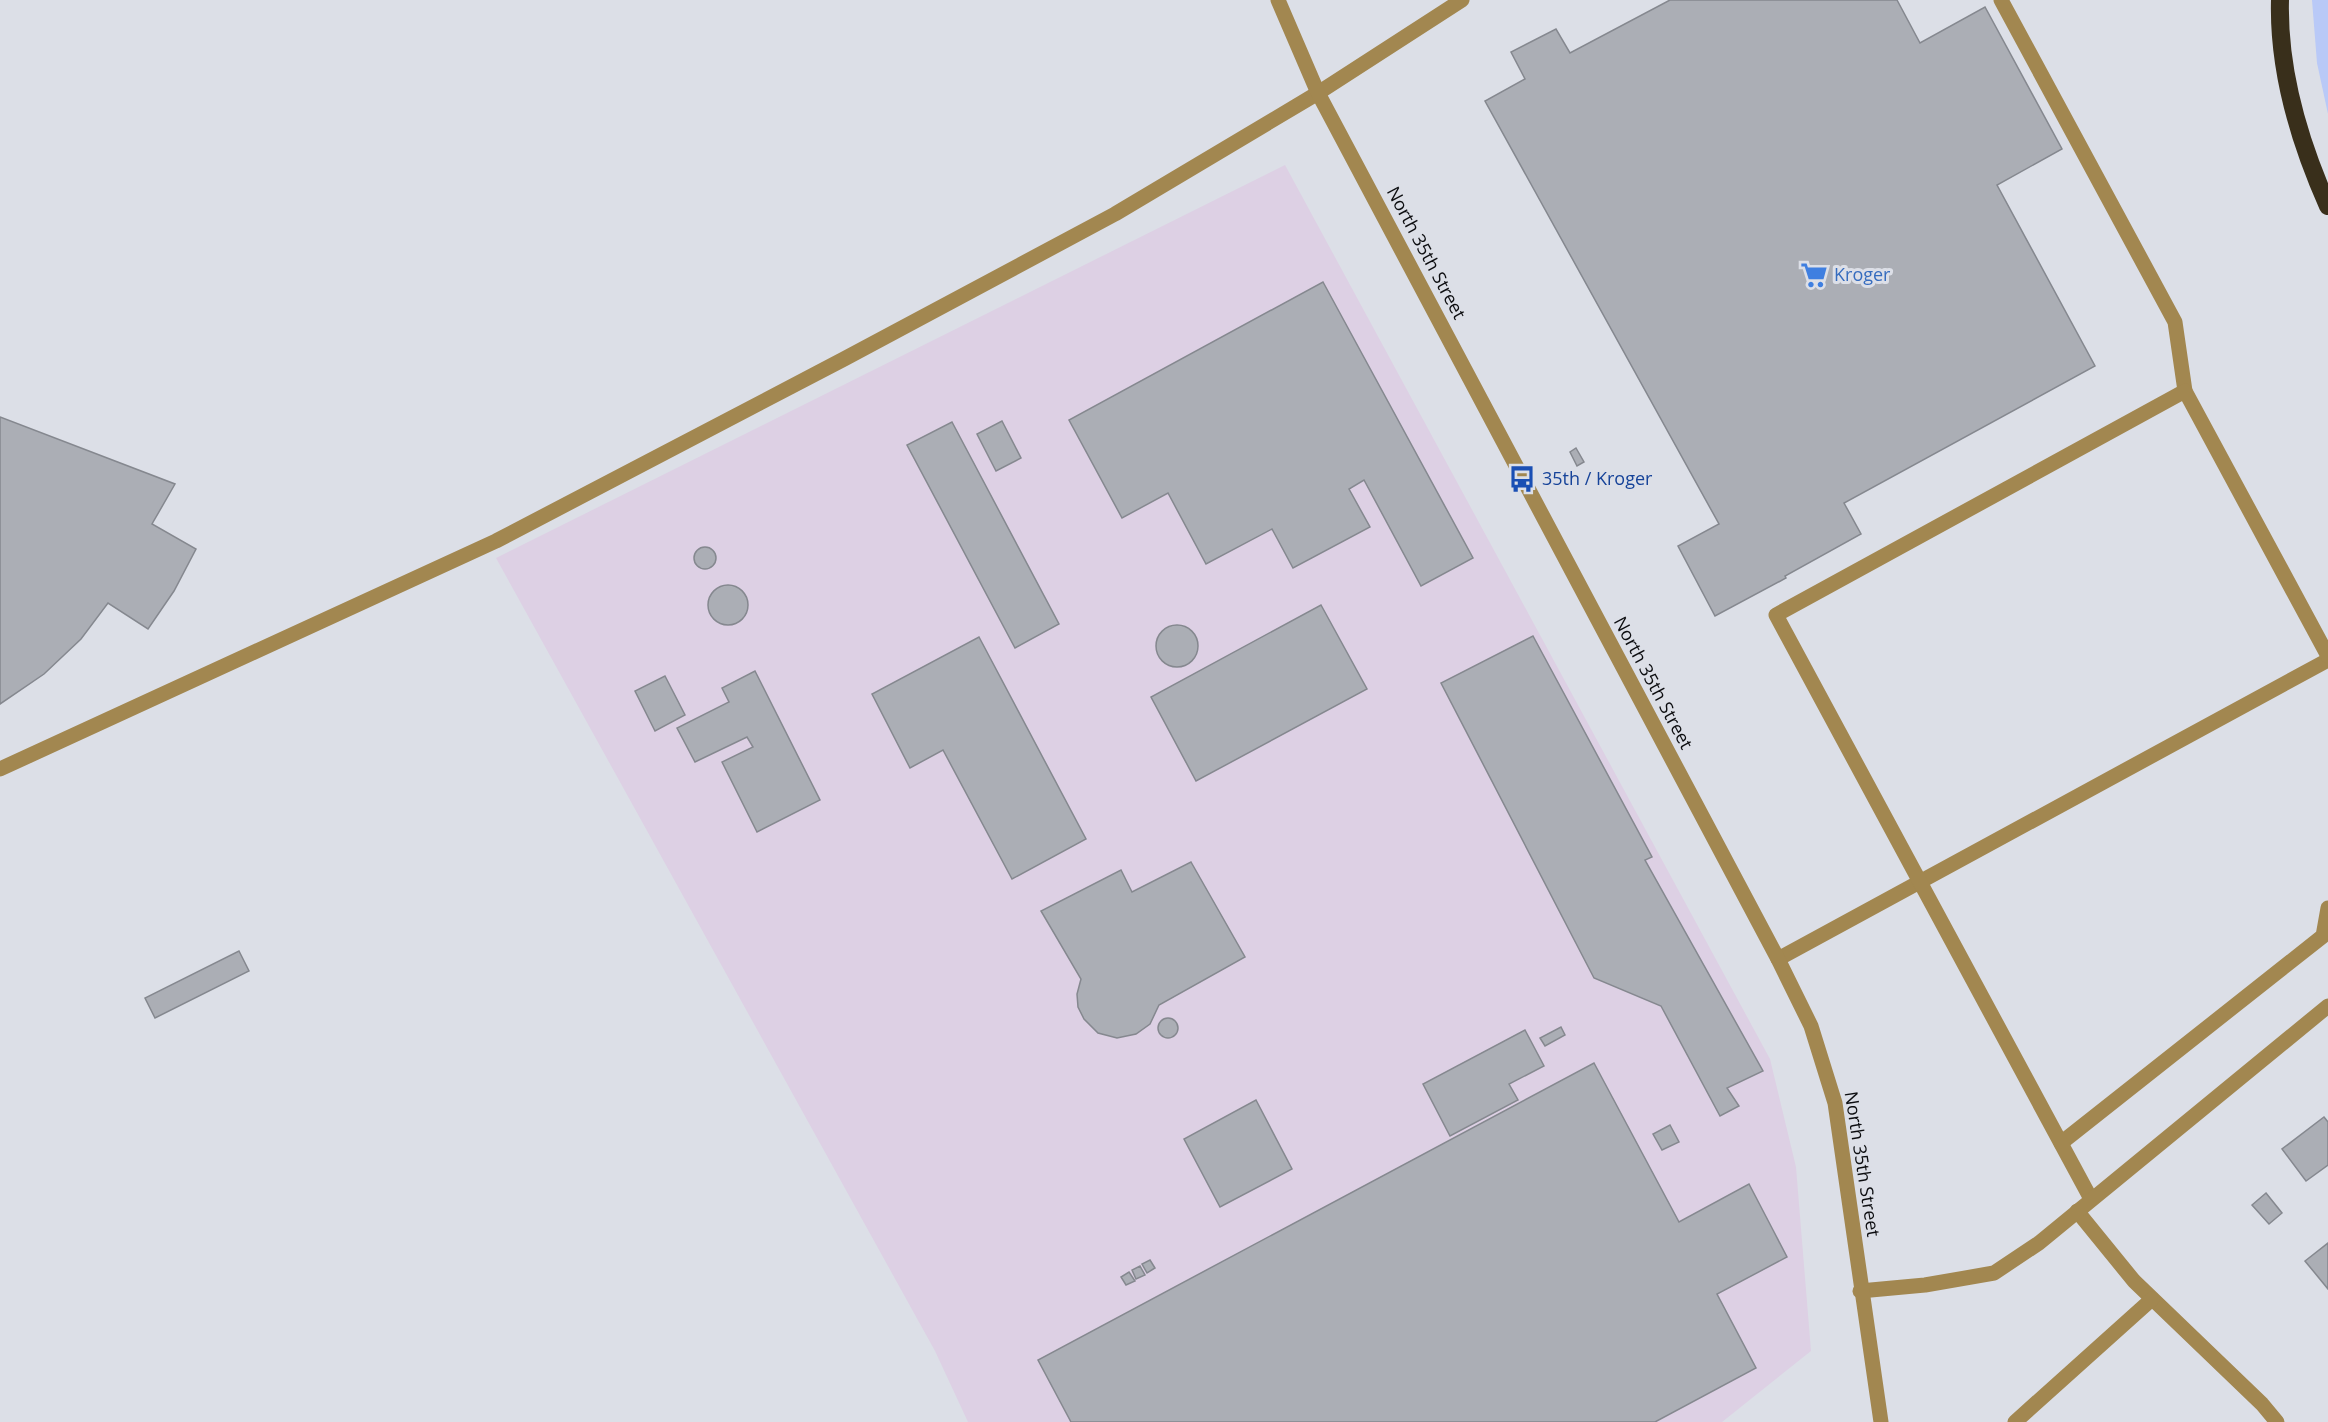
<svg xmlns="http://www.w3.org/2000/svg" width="2328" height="1422" font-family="'Open Sans',sans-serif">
	<rect width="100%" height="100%" fill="#dcdfe7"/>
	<polygon fill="#ddd0e4" points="1285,165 1770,1059 1796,1167 1811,1351 1722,1422 968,1422 935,1351 496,558"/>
	<polygon fill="#b9c9f7" points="2312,0 2328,0 2328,114 2317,63"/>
	<g fill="#abaeb5" stroke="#85888f" stroke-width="1.5">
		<polygon points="1670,0 1897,0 1920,43 1985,7 2062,149 1997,185 2095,366 1844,503 1861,534 1785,576 1786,578 1715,616 1678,546 1719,524 1485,101 1525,79 1511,52 1556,29 1570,53"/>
		<polygon points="1323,282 1473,558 1421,586 1364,480 1349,489 1370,527 1293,568 1272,529 1206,564 1168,493 1122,518 1069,420"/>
		<polygon points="0,417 175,484 152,524 196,549 174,591 148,629 108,603 81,639 44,674 0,704"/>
		<polygon points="1002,421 1021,458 996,471 977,434"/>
		<polygon points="952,422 1059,624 1015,648 907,445"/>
		<polygon points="1576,448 1584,462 1577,466 1570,452"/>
		<circle cx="705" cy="558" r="11"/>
		<circle cx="728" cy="605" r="20"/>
		<polygon points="1321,605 1367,689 1196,781 1151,697"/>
		<circle cx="1177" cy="646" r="21"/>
		<polygon points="1533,636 1652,857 1645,860 1763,1071 1727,1088 1739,1106 1720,1116 1661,1006 1594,978 1441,683"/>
		<polygon points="979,637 1086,839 1012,879 943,750 910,768 872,694"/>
		<polygon points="755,671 820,800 757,832 722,762 753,747 747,737 695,762 677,728 729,702 722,688"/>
		<polygon points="665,676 685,715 655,731 635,691"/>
		<polygon points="1191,862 1245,957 1159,1005 1150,1024 1136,1034 1117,1038 1098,1033 1084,1019 1078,1007 1077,994 1081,979 1041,911 1121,870 1132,892"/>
		<polygon points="239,951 249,971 155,1018 145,998"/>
		<circle cx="1168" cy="1028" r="10"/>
		<polygon points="1561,1027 1565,1035 1545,1046 1540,1038"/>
		<polygon points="1525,1030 1544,1066 1509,1084 1518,1100 1450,1136 1423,1084"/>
		<polygon points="1594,1063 1679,1222 1749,1184 1773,1230 1787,1257 1717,1294 1756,1368 1655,1422 1071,1422 1038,1360"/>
		<polygon points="1256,1100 1292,1169 1220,1207 1184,1139"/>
		<polygon points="2324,1117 2328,1122 2328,1165 2306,1181 2282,1149"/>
		<polygon points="1670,1125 1679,1142 1662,1150 1653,1134"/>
		<polygon points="2266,1193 2282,1213 2269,1224 2252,1205"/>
		<polygon points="2328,1243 2328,1289 2305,1261"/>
		<polygon points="1150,1260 1155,1268 1147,1273 1142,1264"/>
		<polygon points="1140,1266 1145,1275 1136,1279 1132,1270"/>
		<polygon points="1129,1272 1135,1281 1126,1285 1121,1277"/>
	</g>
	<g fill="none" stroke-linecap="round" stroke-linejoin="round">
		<g stroke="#a28750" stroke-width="15">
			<polyline points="2001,0 2175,322 2185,391"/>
			<polyline points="0,769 496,541 844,359 1115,214 1318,93 1462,0"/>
			<polyline points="1778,959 2328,660"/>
			<polyline points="2061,1143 2323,936 2328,908"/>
			<polyline points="2091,1199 1776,615 2185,391 2328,656"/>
			<polyline points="2077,1211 2134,1281 2262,1404 2277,1422"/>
			<polyline points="1860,1291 1925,1285 1994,1273 2039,1243 2328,1006"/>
			<polyline points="2015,1422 2152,1299"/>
		</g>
		<polyline stroke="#a28750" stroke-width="15" points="1278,0 1318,93 1778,959 1811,1026 1835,1103 1881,1422"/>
		<path stroke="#392f1b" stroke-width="18" d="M2280 0C2278 72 2299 141 2328 206"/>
	</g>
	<defs>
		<symbol id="supermarket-bare" viewBox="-9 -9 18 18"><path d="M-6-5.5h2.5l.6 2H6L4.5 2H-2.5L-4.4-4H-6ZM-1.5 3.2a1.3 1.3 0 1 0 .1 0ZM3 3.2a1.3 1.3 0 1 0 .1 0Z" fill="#3f7fe0" stroke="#dcdfe7" stroke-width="2.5" paint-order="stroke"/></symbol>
		<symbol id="bus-bare" viewBox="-9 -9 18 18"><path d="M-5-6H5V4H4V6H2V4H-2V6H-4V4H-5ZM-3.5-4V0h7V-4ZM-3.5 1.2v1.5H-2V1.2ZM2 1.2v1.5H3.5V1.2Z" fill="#1a4fb4" stroke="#dcdfe7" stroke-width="2.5" paint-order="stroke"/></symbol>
	</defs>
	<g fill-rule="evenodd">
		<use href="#supermarket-bare" x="1795" y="256" width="38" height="38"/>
		<use href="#bus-bare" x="1503" y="460" width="38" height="38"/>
	</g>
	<g text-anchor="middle" stroke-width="6" stroke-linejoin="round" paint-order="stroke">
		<g font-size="18" fill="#0c0d10" stroke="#dcdfe7">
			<text transform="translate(1426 253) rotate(62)" y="6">North 35th Street</text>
			<text transform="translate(1653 683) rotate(62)" y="6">North 35th Street</text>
			<text transform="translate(1862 1164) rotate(81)" y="6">North 35th Street</text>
		</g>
		<g font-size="18" fill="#366cbe" stroke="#dcdfe7" text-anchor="start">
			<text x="1834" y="281">Kroger</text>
		</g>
		<g font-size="18" fill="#164399" stroke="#dcdfe7" text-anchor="start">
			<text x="1542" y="485">35th / Kroger</text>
		</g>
	</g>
</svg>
